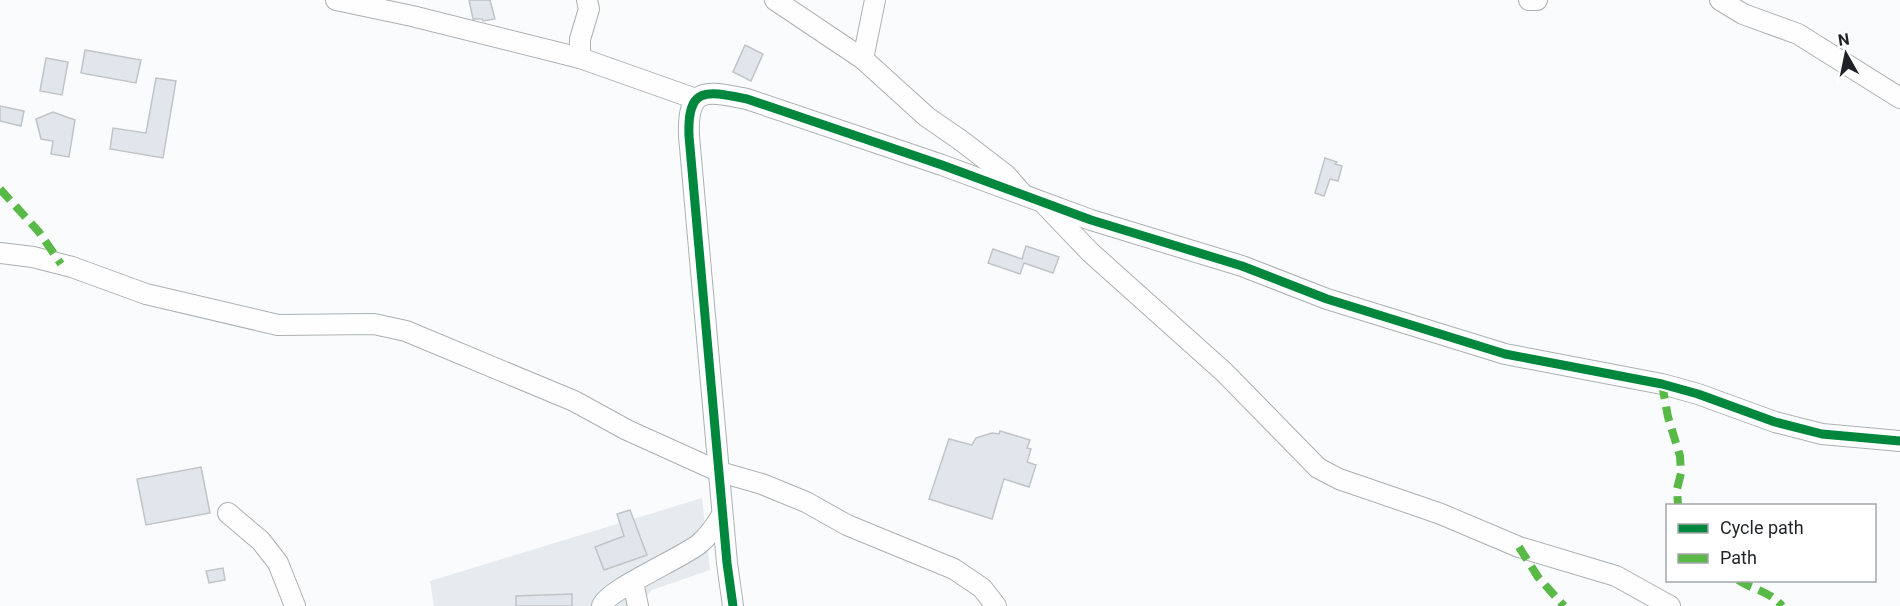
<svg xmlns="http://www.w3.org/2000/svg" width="1900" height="606" font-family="Roboto,sans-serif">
	<rect width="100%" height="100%" fill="#fafbfd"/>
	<polygon fill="#e6ebef" points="702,498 710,570 652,590 638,606 434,606 430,581"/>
	<g fill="#e0e6ec" stroke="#c1c4c7" stroke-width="1.5">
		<polygon points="469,0 490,0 495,19 483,21 482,19 473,19"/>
		<polygon points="745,45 763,54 751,81 733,72"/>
		<polygon points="85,50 141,60 136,83 81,73"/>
		<polygon points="46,58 68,62 62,95 40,91"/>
		<polygon points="156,78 176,81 163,158 110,149 113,128 146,133"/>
		<polygon points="0,106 24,111 21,126 0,121"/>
		<polygon points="53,112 75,120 69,157 51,154 53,141 41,139 36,119"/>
		<polygon points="1325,158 1337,162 1335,164 1342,166 1338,181 1330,179 1324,196 1315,193"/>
		<polygon points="1026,246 1059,257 1053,273 1024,263 1020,274 988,263 993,249 1022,259"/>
		<polygon points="1000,431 1030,440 1027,448 1031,449 1027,462 1036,465 1029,487 1004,479 992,519 929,499 949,439 972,445 976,438 992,433 999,434"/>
		<polygon points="201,467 210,513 146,525 137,479"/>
		<polygon points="630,510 647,555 604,570 595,547 624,536 617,514"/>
		<polygon points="223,568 225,580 209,583 206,571"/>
		<polygon points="572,594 572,606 516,606 516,596"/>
	</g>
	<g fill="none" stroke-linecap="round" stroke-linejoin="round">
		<defs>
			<g id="minor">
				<polyline points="336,0 412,16 580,58 696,99"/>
				<polyline points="775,0 863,59 927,117 959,139 1006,175 1021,192"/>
				<polyline points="1529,0 1537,0"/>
				<polyline points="1720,0 1743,14 1798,34 1900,98"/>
				<polyline points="580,58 580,39 589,9 587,0"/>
				<polyline points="863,59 875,0"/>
				<polyline points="1046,206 1090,252 1224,372 1318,468 1339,479 1441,514 1519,547 1616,576 1670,606"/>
				<polyline points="0,253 33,257 72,267 146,294 278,325 374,324 406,331 574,401 627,430 720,472 762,484 806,502 847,525 954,569 982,588 996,606"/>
				<polyline points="228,513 261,541 278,563 295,606"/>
				<polyline points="633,582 638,606"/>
				<path d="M602 606C607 590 680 559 699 544 709 536 716 525 722 515"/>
				<path d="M733 606 727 563 689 136C687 85 707 91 747 99L942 165 1091 220 1242 266 1327 299 1505 354 1662 384 1698 394 1775 422 1822 434 1900 441"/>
			</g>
		</defs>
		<use href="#minor" stroke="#adb0b2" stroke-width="22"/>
		<use href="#minor" stroke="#fefeff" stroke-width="20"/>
		<g stroke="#58b947" stroke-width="8" stroke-dasharray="15 8" stroke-linecap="butt">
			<polyline points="0,189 39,232 61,264"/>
			<polyline points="1662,384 1668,417 1680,456 1681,473 1677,489 1678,506"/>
			<polyline points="1519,547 1538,577 1564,606"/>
			<path d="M1738 580C1753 590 1770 591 1782 606"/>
		</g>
		<defs>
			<path id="cycleway" d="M733 606 727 563 689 136C687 85 707 91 747 99L942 165 1091 220 1242 266 1327 299 1505 354 1662 384 1698 394 1775 422 1822 434 1900 441"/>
		</defs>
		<use href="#cycleway" stroke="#fff" stroke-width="13"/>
		<use href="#cycleway" stroke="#00873e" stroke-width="9"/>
	</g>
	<rect x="1666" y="504" width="210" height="78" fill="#ffffff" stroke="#a5a7a9" stroke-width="1.5"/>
	<rect x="1678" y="524" width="30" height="9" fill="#00873e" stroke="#a5a7a9" stroke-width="1.5"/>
	<text x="1720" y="534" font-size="18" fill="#1e2227">Cycle path</text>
	<rect x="1678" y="554" width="30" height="9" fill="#58b947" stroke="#a5a7a9" stroke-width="1.5"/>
	<text x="1720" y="564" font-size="18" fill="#1e2227">Path</text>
	<g transform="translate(1846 54) rotate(351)" stroke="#ffffff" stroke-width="4.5" paint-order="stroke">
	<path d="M0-4.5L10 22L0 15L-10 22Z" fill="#1e2227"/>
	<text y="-9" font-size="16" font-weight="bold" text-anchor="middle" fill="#1e2227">N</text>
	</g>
</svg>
